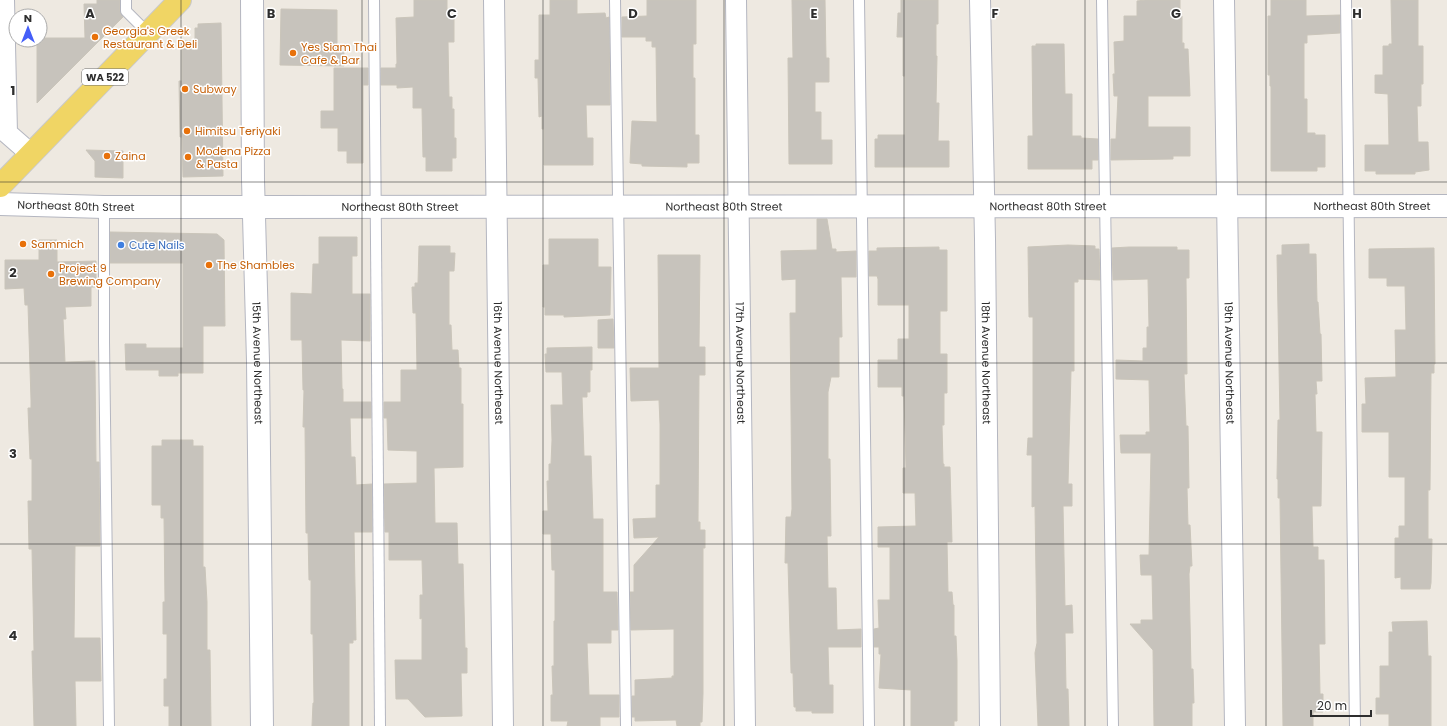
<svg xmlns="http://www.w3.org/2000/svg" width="1447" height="726" font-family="Poppins,sans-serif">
	<rect width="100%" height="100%" fill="#eee9e1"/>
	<g fill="#c7c3bc" stroke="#cac5ba">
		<polygon points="97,0 120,0 120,11 123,17 37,103 37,40 40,40 40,38 85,38 84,4 97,4"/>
		<polygon points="414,0 447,0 447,17 454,17 454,42 448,42 449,97 452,97 452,109 454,109 454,138 456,138 456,158 452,158 452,171 426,171 426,157 423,157 422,108 413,108 413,87 397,88 397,85 381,85 381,68 396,68 396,64 397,64 396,18 414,17"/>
		<polygon points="550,0 577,0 577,14 605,13 606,18 609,17 610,105 586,105 587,138 593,138 593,165 544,165 544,129 542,129 542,116 539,117 538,78 535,78 535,60 539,60 539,15 550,15"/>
		<polygon points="647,0 696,0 696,44 693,44 693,78 695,78 695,135 699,135 699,163 687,163 687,167 642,166 642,164 630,163 632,121 657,122 656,47 652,47 652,41 646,41 646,37 622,37 622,17 647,16"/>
		<polygon points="792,0 825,0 826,58 829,58 829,82 815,82 815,112 821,112 821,140 832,140 832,164 789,164 788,58 793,58"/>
		<polygon points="901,0 938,0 938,24 936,24 936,56 937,56 936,103 939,103 938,141 949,141 949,167 875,167 875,139 878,139 878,135 905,135 905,76 903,76 903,37 897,37 898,13 901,13"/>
		<polygon points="1145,0 1180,0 1180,16 1182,16 1182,43 1184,43 1184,49 1188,49 1190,96 1148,96 1148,127 1190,127 1190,156 1173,156 1173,159 1111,160 1111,139 1116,139 1118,96 1114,96 1113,74 1115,74 1114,42 1124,41 1124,16 1137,16 1137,1"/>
		<polygon points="1271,0 1306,0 1306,16 1340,15 1340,33 1307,35 1307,43 1304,43 1304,99 1307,99 1307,133 1315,133 1315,135 1325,135 1325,167 1317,167 1317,171 1271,171 1271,86 1270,86 1270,75 1268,75 1268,16 1271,16"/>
		<polygon points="1391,0 1418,0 1418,46 1423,46 1423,84 1421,84 1421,106 1417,106 1418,142 1428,142 1429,170 1415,172 1415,174 1376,174 1376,171 1365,171 1365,145 1389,145 1388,94 1375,93 1375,75 1383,75 1383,46 1389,46 1389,44 1392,44"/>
		<polygon points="281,9 337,10 337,46 344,46 344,66 280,65"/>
		<polygon points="221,23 223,176 183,177 182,137 180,137 179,81 182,81 182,41 195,41 195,28 198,28 198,24"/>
		<polygon points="1036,44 1064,44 1065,94 1072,94 1072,136 1081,136 1081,138 1098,139 1098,160 1092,160 1092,169 1028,169 1028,136 1033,136 1032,46 1036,46"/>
		<polygon points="334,68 368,68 368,85 363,85 363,163 347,163 347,151 338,151 338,128 321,128 321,111 334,111"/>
		<polygon points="86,150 123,151 123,178 95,177 95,161"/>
		<polygon points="817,219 827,219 832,249 836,249 836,252 856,251 856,277 841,277 842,337 839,337 839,377 831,377 828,392 828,459 830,459 831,536 827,536 828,588 836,588 837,630 861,629 861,647 828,647 829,685 833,685 833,713 812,713 812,711 796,711 796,707 794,707 793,673 791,673 791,671 788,563 785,563 786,517 791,517 792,509 790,313 796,313 796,279 782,280 781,251 817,250"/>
		<polygon points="110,232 217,234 224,240 225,326 203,326 203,373 178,373 178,376 159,376 159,370 126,370 125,344 146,344 146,348 183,348 183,263 110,263"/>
		<polygon points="319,237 357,237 357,256 352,256 352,294 370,294 370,341 341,340 342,389 343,389 343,402 371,402 371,418 350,418 351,457 355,457 356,485 372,484 372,532 354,532 356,640 353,640 353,643 349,643 349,726 312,726 313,703 314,703 313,634 311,634 311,580 309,580 308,533 306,533 305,427 303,427 304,390 303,390 302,340 291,340 291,293 312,294 313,264 319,264"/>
		<polygon points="549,239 598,239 598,267 611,267 610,315 564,317 564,315 545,315 545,307 543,307 543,265 549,265"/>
		<polygon points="39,240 57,240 57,262 96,261 96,287 91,287 91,306 65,307 66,319 63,319 65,362 95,361 96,462 99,462 100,546 75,546 74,638 100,638 101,681 75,681 76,726 34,726 32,651 34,651 32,549 29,549 28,501 32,501 32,459 30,459 28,408 31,408 31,400 28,305 25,305 24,288 5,289 5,260 39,260"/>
		<polygon points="1309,244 1309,254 1316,254 1317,302 1318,302 1320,334 1321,334 1322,381 1316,381 1317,394 1315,394 1316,432 1322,432 1321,506 1312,506 1313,547 1318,547 1318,560 1324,560 1325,644 1319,644 1320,694 1323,694 1323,712 1313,712 1313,726 1283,726 1280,498 1278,498 1278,479 1277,479 1278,420 1280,420 1277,255 1282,255 1282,245"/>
		<polygon points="1068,245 1095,246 1095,249 1099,249 1100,280 1078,279 1078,282 1074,282 1074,371 1071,371 1068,484 1072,484 1072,506 1063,506 1065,606 1072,605 1073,633 1065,633 1066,689 1068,689 1069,726 1038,726 1035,653 1037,643 1035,506 1032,507 1032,455 1027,455 1028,438 1033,438 1033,317 1029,317 1028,247"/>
		<polygon points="419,246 450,246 450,253 455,253 454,271 449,271 449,325 451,325 452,350 458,350 459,368 461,368 461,404 463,404 463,467 434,468 435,523 457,523 458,564 463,564 465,648 467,648 467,673 461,673 462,716 425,717 408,699 396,699 395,660 422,660 422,618 420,619 420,595 423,595 422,560 389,560 389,532 385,532 384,484 417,483 417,451 388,450 387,418 384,418 384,402 401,402 401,370 417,370 416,313 413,313 412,287 415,287 415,283 418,283"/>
		<polygon points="939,247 939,250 947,250 947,311 940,311 940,354 947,354 947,393 944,393 944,425 942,425 943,464 944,464 944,467 950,467 952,542 947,542 948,592 952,592 953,605 954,605 954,636 956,636 957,661 957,721 954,721 954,726 911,726 911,690 879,688 881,654 879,654 879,647 874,647 874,629 879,628 878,600 890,600 890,547 878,547 878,527 916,526 915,493 903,493 903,468 906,468 904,396 902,396 902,387 878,387 878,360 898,360 898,339 909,339 909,305 878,305 878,279 877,276 869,276 869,251 877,251 877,248"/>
		<polygon points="1129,247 1177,247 1177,250 1189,250 1189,278 1186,278 1187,374 1184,374 1186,426 1188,426 1189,488 1187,488 1188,525 1190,525 1192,566 1190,566 1189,574 1191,669 1193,669 1194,703 1192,703 1192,726 1154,726 1153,650 1130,624 1141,624 1141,620 1153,620 1152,575 1141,575 1140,555 1149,555 1151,453 1121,453 1120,435 1146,435 1146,432 1150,432 1149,380 1116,379 1116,360 1143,361 1143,348 1147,348 1147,327 1149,327 1148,279 1113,280 1112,248"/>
		<polygon points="1434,248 1435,364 1434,364 1434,373 1431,373 1430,490 1428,490 1428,539 1432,539 1431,583 1430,589 1401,589 1401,577 1395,578 1395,538 1399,538 1399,526 1405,526 1405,477 1389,477 1389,432 1362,432 1362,404 1366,404 1365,378 1396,377 1395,330 1406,330 1405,286 1387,286 1387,278 1369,278 1369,249"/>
		<polygon points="658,255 700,255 699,347 705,347 705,375 699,375 698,522 700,522 700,530 705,530 705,548 703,548 703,693 702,722 700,722 700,726 677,726 676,720 635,721 635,717 632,717 632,696 635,696 635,680 672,678 672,676 674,676 674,629 631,630 630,592 634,592 634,565 659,537 634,538 633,519 656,518 656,485 660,485 660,424 659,400 631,401 630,368 659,368"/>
		<polygon points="613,319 614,348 598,348 598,320"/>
		<polygon points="592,347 592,370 590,370 590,392 587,392 587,397 582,397 584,456 591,456 593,519 603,519 603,592 617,592 618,630 611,630 611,643 587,643 589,695 619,695 619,717 600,717 600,726 567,726 568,721 551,721 551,695 553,695 552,666 554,666 554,621 555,621 555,570 552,570 551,534 543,534 543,511 548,511 547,481 549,481 549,464 551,464 552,440 551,405 563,405 562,372 546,372 545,354 547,354 547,348"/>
		<polygon points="162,440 193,440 193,446 203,446 203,567 205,567 207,602 207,650 210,650 211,726 169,726 169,706 164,706 164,679 167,679 167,634 163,634 163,602 165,602 164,518 161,518 161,505 152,505 152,446 162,446"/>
		<polygon points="1427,621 1428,656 1431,656 1431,726 1389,726 1389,714 1376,714 1376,698 1380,698 1380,666 1389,666 1389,632 1393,632 1392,622"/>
	</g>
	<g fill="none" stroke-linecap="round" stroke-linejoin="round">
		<defs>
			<g id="lane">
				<polyline points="126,0 126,11 148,33"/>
				<polyline points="374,0 380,726"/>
				<polyline points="615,0 626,726"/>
				<polyline points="859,0 869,726"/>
				<polyline points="1102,0 1113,726"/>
				<polyline points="1346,0 1355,726"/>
				<polyline points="104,207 104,342 109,726"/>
			</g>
			<g id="street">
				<polyline points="4,0 7,133 31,154"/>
				<path id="s1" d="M494 0 503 726"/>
				<path id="s2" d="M736 0 745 726"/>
				<path id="s3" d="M980 0 985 239 990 726"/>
				<path id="s4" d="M1224 0 1235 726"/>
			</g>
			<g id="secondary">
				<path id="s5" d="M252 0 253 180 258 361 262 726"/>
				<path id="s6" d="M0 204 104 207 1447 206"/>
			</g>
			<polyline id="primary" points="0,186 180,0"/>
		</defs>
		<use href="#lane" stroke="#b4b6c0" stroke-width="12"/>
		<use href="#street" stroke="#b4b6c0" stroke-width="22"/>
		<use href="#secondary" stroke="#b4b6c0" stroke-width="24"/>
		<use href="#primary" stroke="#c9c9c9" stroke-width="24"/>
		<use href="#lane" stroke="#fff" stroke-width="10"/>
		<use href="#street" stroke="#fff" stroke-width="20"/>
		<use href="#secondary" stroke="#fff" stroke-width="22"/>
		<use href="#primary" stroke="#f0d564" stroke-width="22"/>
	</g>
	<path fill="none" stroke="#2e2e2e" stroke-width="1" stroke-opacity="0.55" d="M181 0V726M362 0V726M543 0V726M724 0V726M904 0V726M1085 0V726M1266 0V726M0 182H1447M0 363H1447M0 544H1447"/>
	<g fill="#e8710a" stroke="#fff" stroke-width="1.5">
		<circle cx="95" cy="37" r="4"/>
		<circle cx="293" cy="53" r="4"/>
		<circle cx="185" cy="89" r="4"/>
		<circle cx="187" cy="131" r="4"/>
		<circle cx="107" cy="156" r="4"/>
		<circle cx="188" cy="157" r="4"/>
		<circle cx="23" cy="244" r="4"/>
		<circle cx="209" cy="265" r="4"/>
		<circle cx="51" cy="274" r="4"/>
	</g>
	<circle fill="#3f7fe0" stroke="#fff" stroke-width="1.5" cx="121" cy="245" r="4"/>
	<g text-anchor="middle" stroke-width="3" stroke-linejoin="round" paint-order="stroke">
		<rect fill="#fff" stroke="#6d6d6d" stroke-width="1" x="82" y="69" width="46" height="16" rx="3"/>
		<g font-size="10" font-weight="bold" fill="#2e2e2e">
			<text x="105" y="81">WA 522</text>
		</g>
		<g font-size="11" fill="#c56008" stroke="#fff" text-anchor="start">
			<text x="103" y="35">Georgia's Greek<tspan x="103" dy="13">Restaurant &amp; Deli</tspan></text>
			<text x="301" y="51">Yes Siam Thai<tspan x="301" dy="13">Cafe &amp; Bar</tspan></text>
			<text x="193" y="93">Subway</text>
			<text x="195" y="135">Himitsu Teriyaki</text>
			<text x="196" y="155">Modena Pizza<tspan x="196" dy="13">&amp; Pasta</tspan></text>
			<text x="115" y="160">Zaina</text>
			<text x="31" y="248">Sammich</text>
			<text x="217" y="269">The Shambles</text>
			<text x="59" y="272">Project 9<tspan x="59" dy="13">Brewing Company</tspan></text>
		</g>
		<g font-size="11" fill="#2e2e2e" stroke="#fff">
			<text dy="4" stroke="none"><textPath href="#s6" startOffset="76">Northeast 80th Street</textPath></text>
			<text dy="4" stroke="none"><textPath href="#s6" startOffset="400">Northeast 80th Street</textPath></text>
			<text dy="4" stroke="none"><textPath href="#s6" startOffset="724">Northeast 80th Street</textPath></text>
			<text dy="4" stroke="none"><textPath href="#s6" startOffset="1048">Northeast 80th Street</textPath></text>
			<text dy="4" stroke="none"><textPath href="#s6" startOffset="1372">Northeast 80th Street</textPath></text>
			<text dy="4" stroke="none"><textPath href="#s5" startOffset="363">15th Avenue Northeast</textPath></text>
			<text dy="4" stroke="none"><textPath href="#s1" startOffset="363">16th Avenue Northeast</textPath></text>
			<text dy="4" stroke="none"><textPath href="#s2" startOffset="363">17th Avenue Northeast</textPath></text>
			<text dy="4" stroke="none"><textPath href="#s3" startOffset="363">18th Avenue Northeast</textPath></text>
			<text dy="4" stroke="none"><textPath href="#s4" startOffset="363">19th Avenue Northeast</textPath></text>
		</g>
		<g font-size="11" fill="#366cbe" stroke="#fff" text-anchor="start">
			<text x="129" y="249">Cute Nails</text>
		</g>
	</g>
	<g font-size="13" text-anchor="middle" font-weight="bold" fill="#2e2e2e" stroke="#fff" stroke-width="3" stroke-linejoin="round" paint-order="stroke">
		<text x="90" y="18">A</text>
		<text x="271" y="18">B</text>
		<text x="452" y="18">C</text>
		<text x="633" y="18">D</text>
		<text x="814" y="18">E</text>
		<text x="995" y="18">F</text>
		<text x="1176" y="18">G</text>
		<text x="1357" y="18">H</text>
		<text x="13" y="95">1</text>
		<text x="13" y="277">2</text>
		<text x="13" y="458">3</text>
		<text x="13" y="640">4</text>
	</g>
	<g transform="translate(28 28)"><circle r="19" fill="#ffffff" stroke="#ababab"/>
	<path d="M0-3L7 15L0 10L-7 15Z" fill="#445ef8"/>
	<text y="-6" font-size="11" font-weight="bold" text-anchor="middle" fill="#2e2e2e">N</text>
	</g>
	<path d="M1311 710v6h60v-6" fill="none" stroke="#2e2e2e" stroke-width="2"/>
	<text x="1317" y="710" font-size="12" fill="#2e2e2e" stroke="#ffffff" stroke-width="3" paint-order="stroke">20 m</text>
</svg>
